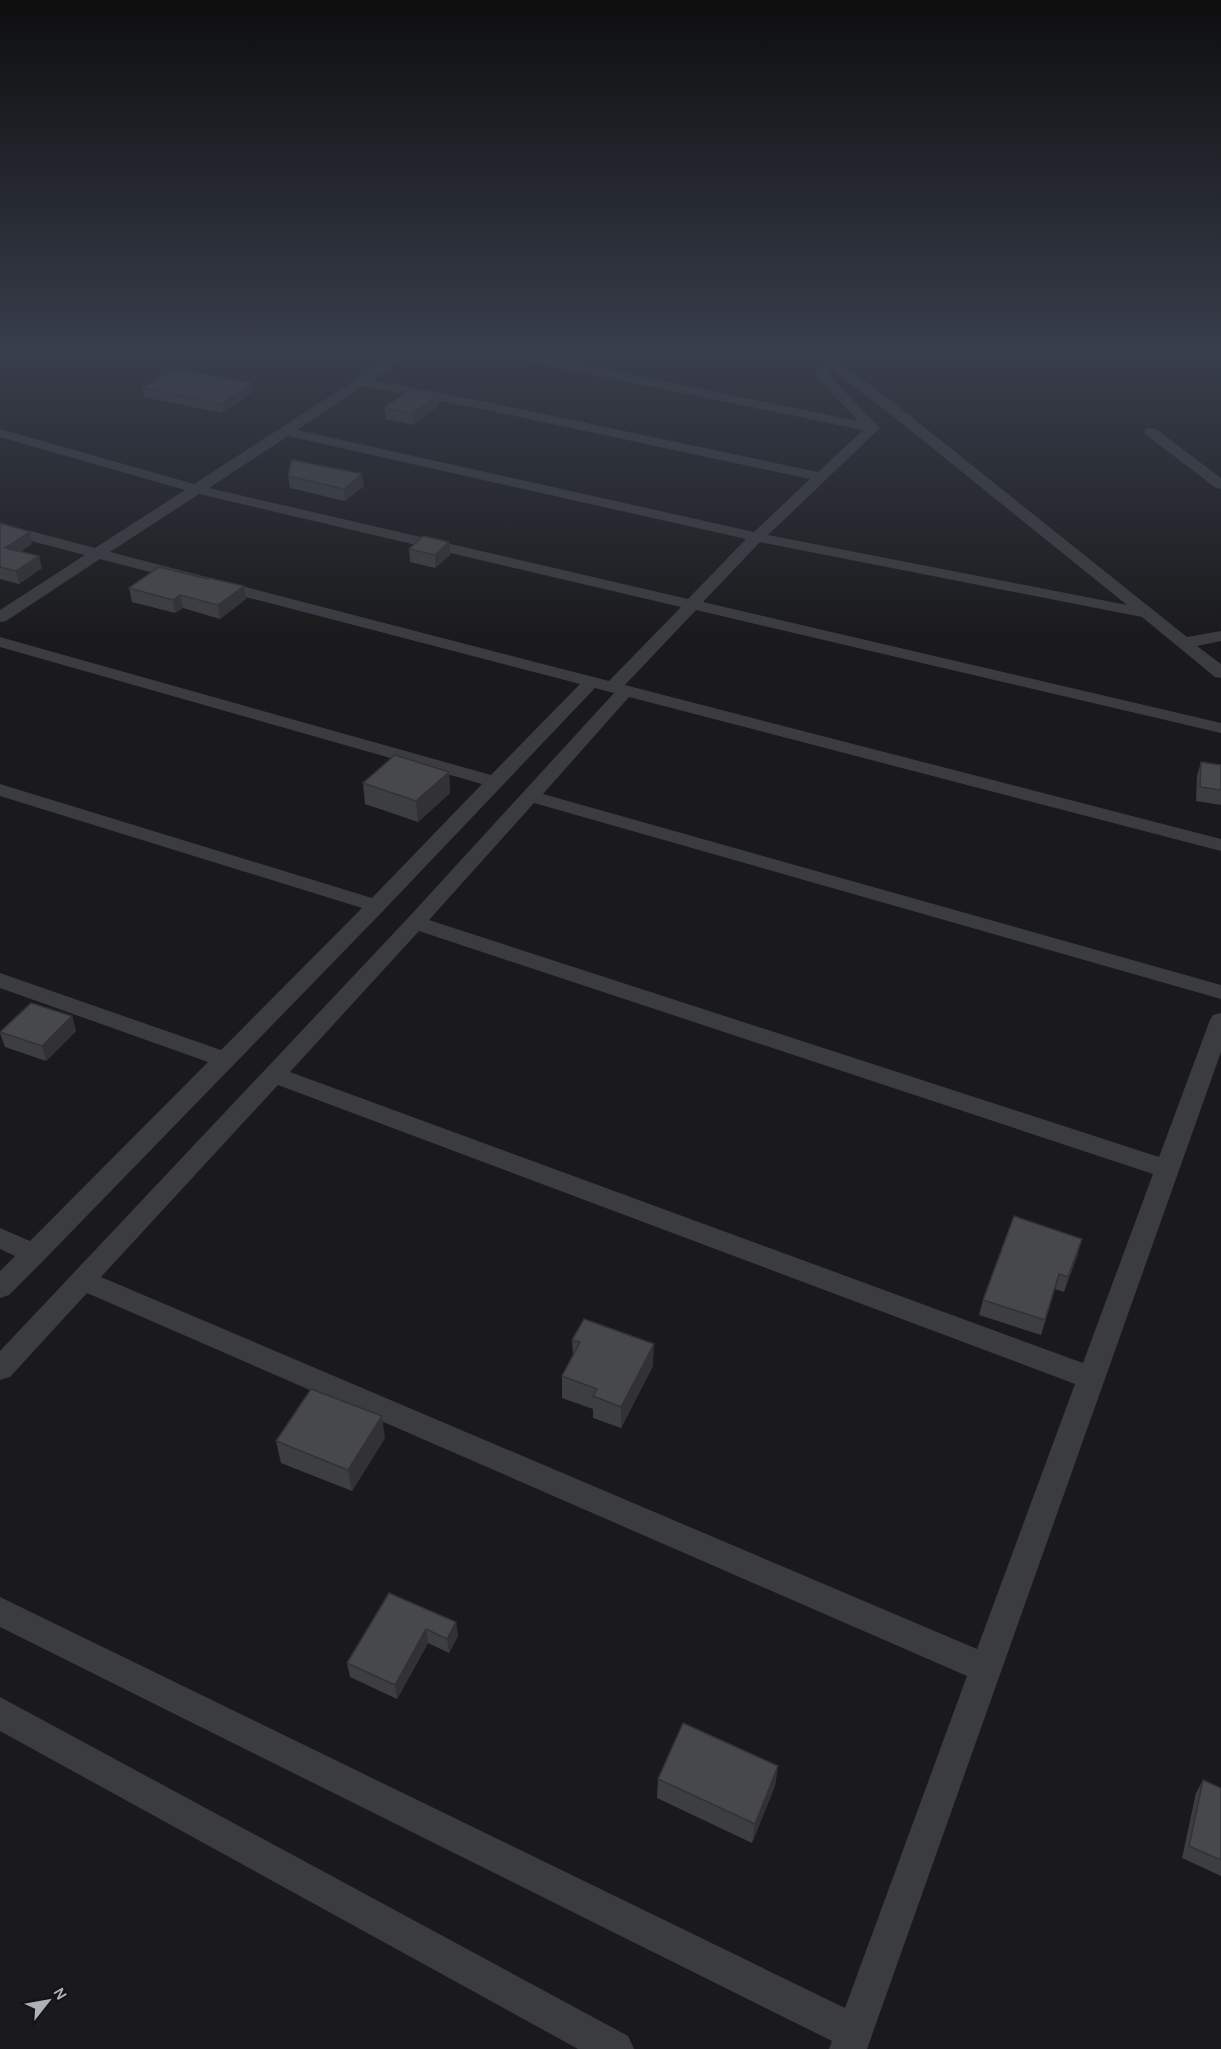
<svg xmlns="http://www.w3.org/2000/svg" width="1221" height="2049" font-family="Karla,sans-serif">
	<rect width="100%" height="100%" fill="#1a1a1c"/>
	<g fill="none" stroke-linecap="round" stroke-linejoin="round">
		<g fill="#3b3c40" fill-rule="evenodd">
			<path d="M395 354H410L373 380 487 402 818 472 863 430 511 358 505 354H532L858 421 815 375 823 364 812 354H827L894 403 1187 637 1221 631V641L1197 646 1221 664V678L1215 677 1142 617 760 542 703 602 1221 723V733L696 610 625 685 1221 839V851L629 697 543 794 1221 985V999L534 803 429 920 1159 1157 1210 1020 1213 1015 1221 1013V1052L867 2049H829L832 2041 0 1627V1597L845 2008 967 1676 87 1293 10 1377 0 1380V1351L408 918 614 693 595 688 383 911 43 1261 9 1295 0 1298V1271L15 1256 0 1249V1228L30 1241 208 1062 0 988V973L221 1050 362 908 0 796V784L372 898 482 784 0 647V637L491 775 580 684 100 559 6 621 0 622V610L85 555 0 533V523L95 548 185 490 0 437V429L194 484ZM831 370 884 409 1127 605 768 535 880 428 828 375ZM363 386 487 410 810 479 754 532 297 430ZM288 436 746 539 688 599 209 488ZM199 494 681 607 609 681 110 552ZM419 931 1153 1174 1083 1363 290 1072ZM278 1085 1075 1384 977 1649 101 1277Z"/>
			<polygon points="1151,428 1156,429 1221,478 1221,489 1216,488 1146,435 1144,432 1146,429"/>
			<polygon points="0,1697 628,2036 634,2049 578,2049 0,1731"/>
		</g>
	</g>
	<g fill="#3d3e41">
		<polygon points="142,388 253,392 222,413 144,397"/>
		<polygon points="438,394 439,405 413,425 386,419 384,408"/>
		<polygon points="288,476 364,486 345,501 290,488"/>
		<polygon points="0,523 32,544 21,551 42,568 19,584 0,579"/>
		<polygon points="449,542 450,555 435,568 410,562 409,549"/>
		<polygon points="208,579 244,586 246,599 220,619 183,608 175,613 132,602 129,588"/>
		<polygon points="1201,762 1221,765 1221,805 1196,801 1197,776"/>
		<polygon points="449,772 450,793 418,822 365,804 363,783"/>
		<polygon points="72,1016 76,1031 46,1061 5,1047 0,1033"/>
		<polygon points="1078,1254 1064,1292 1055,1289 1041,1335 979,1315 983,1300"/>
		<polygon points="572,1340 653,1366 621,1428 593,1418 593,1409 562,1398 562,1376 573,1356"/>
		<polygon points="385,1438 352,1491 281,1463 276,1441"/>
		<polygon points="389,1593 456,1622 458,1636 449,1653 428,1643 397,1699 350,1677 347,1663"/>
		<polygon points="778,1766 775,1786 752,1843 657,1798 658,1779"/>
		<polygon points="1203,1780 1221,1788 1221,1876 1182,1858 1196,1793"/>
	</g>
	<g fill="#323235">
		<polygon points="252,383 253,392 222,413 221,404"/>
		<polygon points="438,394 439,405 413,425 413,413"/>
		<polygon points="362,474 364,486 345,501 344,489"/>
		<polygon points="30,532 32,544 8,560 5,548"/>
		<polygon points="449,542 450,555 435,568 435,555"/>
		<polygon points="39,556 42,568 19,584 16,571"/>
		<polygon points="244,586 246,599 220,619 218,605"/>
		<polygon points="180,595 183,608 175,613 173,600"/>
		<polygon points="449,772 450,793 418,822 416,801"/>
		<polygon points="72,1016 76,1031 46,1061 42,1046"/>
		<polygon points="1082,1239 1078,1254 1064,1292 1068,1277"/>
		<polygon points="654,1344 653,1366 621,1428 621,1407"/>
		<polygon points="382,1416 385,1438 352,1491 348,1470"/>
		<polygon points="456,1622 458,1636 449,1653 447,1639"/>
		<polygon points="426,1629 428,1643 397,1699 395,1685"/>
		<polygon points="778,1766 775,1786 752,1843 755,1824"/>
	</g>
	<g fill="#47484c" stroke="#323235" stroke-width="1.5">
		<polygon points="174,369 252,383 221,404 142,388"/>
		<polygon points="411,389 438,394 413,413 384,408"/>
		<polygon points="292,460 362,474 344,489 288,476"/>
		<polygon points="0,523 30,532 5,548 39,556 16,571 0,567"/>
		<polygon points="423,536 449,542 435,555 409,549"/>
		<polygon points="159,567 208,579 210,578 244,586 218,605 180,595 173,600 129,588"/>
		<polygon points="395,755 449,772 416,801 363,783"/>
		<polygon points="1201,762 1221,765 1221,790 1200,787"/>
		<polygon points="31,1003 72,1016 42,1046 0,1032"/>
		<polygon points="1014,1216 1082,1239 1068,1277 1059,1274 1045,1320 983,1300"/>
		<polygon points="584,1319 654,1344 621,1407 593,1396 597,1389 562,1376 580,1342 572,1340"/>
		<polygon points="311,1389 382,1416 348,1470 276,1441"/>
		<polygon points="389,1593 456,1622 447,1639 426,1629 395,1685 347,1663"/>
		<polygon points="683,1723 778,1766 755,1824 658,1779"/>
		<polygon points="1203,1780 1221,1788 1221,1860 1189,1846"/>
	</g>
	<linearGradient id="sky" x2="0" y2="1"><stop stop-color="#0e0e0f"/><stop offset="0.55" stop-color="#383e4b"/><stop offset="1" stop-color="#383e4b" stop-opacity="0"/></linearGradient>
	<rect width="1221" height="641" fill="url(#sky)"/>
	<g transform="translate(48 2001) rotate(59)" stroke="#151517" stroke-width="4.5" paint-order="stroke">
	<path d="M0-4.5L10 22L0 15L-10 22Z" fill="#adb2ba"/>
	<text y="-9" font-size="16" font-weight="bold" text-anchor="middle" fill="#adb2ba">N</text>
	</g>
</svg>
